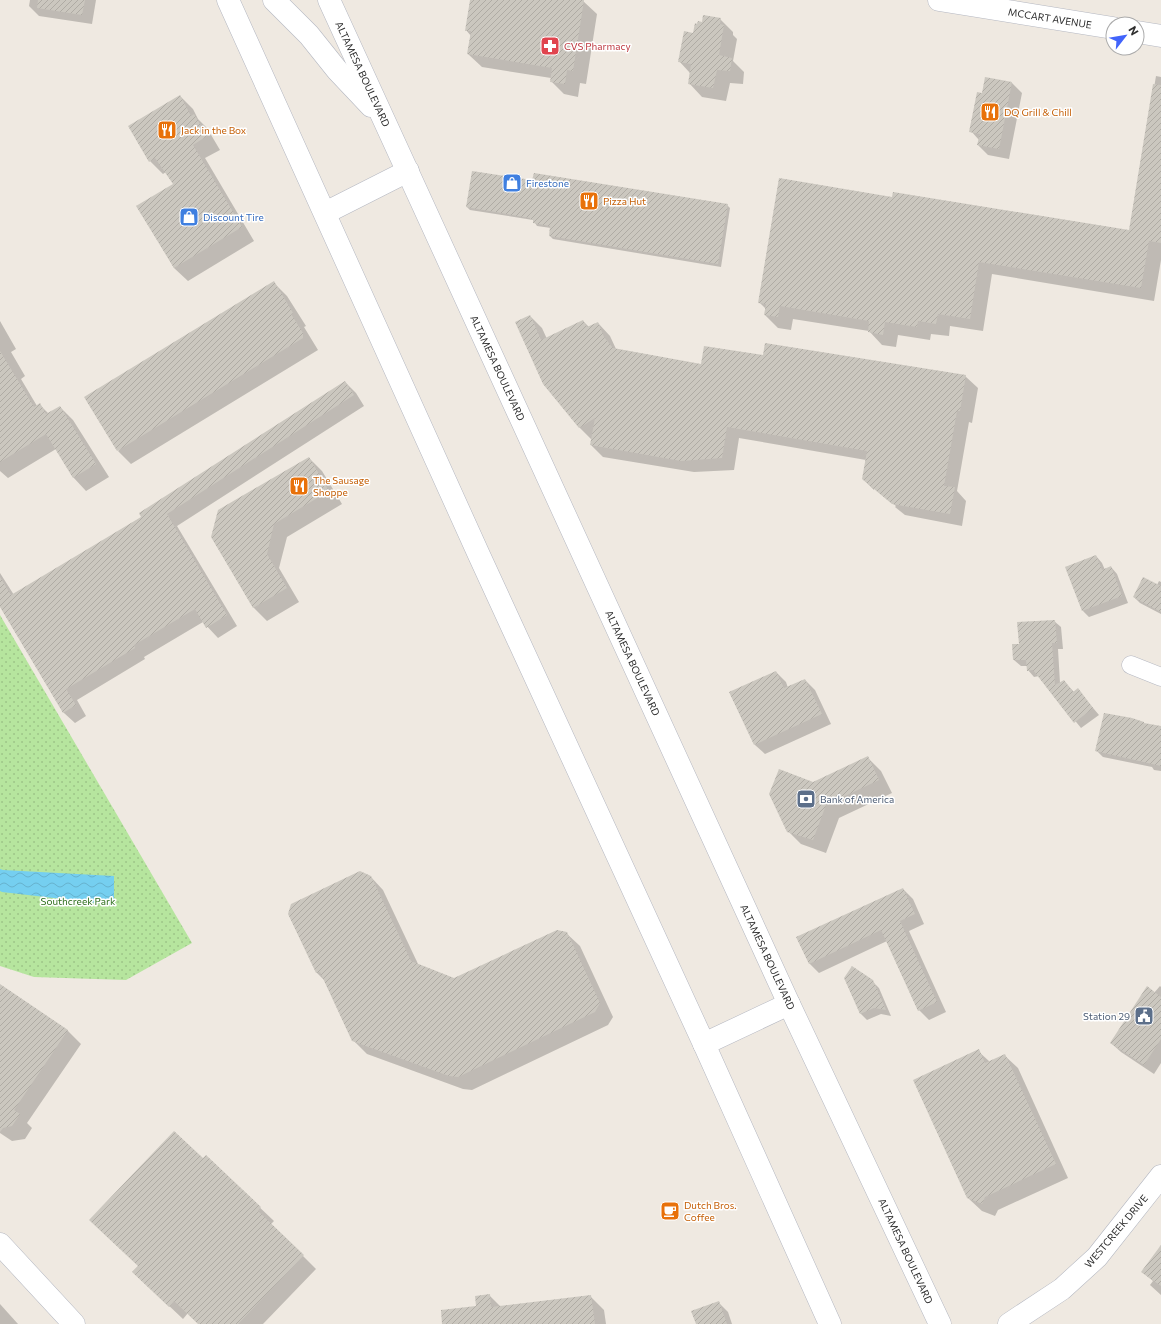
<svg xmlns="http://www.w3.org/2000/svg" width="1161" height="1324" font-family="Commissioner,sans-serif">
	<defs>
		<pattern id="park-dots" width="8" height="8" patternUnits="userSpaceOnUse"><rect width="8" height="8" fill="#b6e59e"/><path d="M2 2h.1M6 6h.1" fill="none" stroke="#9dc588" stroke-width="1.8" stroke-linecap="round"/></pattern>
		<pattern id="water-waves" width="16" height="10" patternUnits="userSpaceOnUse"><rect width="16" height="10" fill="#75cff0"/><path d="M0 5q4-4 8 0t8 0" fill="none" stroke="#66b2ce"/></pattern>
		<pattern id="building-hatch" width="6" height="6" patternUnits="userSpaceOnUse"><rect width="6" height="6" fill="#cbc7bf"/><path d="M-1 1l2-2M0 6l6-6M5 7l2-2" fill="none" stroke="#afaba4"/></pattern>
	</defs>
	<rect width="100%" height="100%" fill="#efe9e1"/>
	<polygon fill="url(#park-dots)" points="0,615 192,943 126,980 34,977 0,966"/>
	<polygon fill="url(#water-waves)" points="0,869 3,870 114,876 114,905 2,892 0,891"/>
	<g fill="#0003">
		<polygon points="30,0 96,0 92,24 39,16 29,6"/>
		<polygon points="471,0 576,0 583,1 597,14 586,84 580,83 578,97 564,94 551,81 551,78 482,67 468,54 471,36 466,30"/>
		<polygon points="720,19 733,32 733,35 737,39 733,61 744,72 743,84 730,83 726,101 702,97 689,83 690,73 679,61 694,34 703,23"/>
		<polygon points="1156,76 1161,77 1161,260 1154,301 992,274 983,331 950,326 949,336 931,334 930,340 898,335 896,347 882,345 869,331 793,319 791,330 778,328 765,315 766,309 759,302 893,198 1130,231"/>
		<polygon points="986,78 1012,83 1022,93 1009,159 988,155 978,145 979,140 971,131 983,94"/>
		<polygon points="180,96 193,109 198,119 207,128 220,150 205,158 254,241 188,281 174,268 138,206 174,185 166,172 163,174 150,161"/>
		<polygon points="533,182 727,205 730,208 721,267 553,239 550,236 551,228 537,226 533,220 470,210 467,207"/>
		<polygon points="274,283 287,296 306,326 304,327 318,350 131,464 118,451"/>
		<polygon points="530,316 542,328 547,339 583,321 589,327 598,323 610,336 616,349 702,365 764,356 965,376 978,388 972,423 969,422 957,491 966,501 962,526 905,515 895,507 896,506 874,488 874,490 863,479 866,460 739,438 734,470 694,472 603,457 591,445 592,440 579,427"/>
		<polygon points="0,321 16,349 11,352 25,376 21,379 37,406 40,405 49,414 60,407 73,420 109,477 86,491 73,477 56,449 8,478 0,471"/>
		<polygon points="345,382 356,393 364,406 177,526 237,626 218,638 203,622 144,657 145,659 77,700 86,716 75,723 64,713 0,606 0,573 14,595 142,517"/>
		<polygon points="309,458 322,471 342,504 287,537 279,568 299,602 267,621 254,608 212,537"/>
		<polygon points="1096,556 1102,563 1105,570 1111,567 1117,574 1128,603 1089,617 1083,611 1066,567"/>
		<polygon points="1159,581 1161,582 1161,614 1140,603 1134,597 1157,585"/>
		<polygon points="1054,621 1061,627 1063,649 1058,649 1060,683 1064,681 1074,692 1078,690 1099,715 1081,728 1039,676 1034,677 1028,670 1027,666 1021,666 1014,660 1020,645"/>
		<polygon points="776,672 786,682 788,688 805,680 815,690 831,724 765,754 755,745"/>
		<polygon points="1145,725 1161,727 1161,771 1154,770 1152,767 1103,757 1096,750"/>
		<polygon points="868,758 881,771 892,793 839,818 826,853 801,844 788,831 813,783"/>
		<polygon points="370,876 383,890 419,966 454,979 566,933 580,946 613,1017 608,1025 472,1090 463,1089 367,1054 353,1040 325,981 317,973 289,914"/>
		<polygon points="903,889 913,899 924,924 909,931 946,1012 929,1020 919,1010 887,941 819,973 809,963"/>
		<polygon points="845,978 872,981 879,988 891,1016 881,1014 867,1020 861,1014"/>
		<polygon points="0,985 68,1031 81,1044 27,1123 32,1128 25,1139 12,1141 0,1133"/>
		<polygon points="1160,986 1161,987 1161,1063 1154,1074 1121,1052 1111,1043"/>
		<polygon points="978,1051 990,1062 1004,1055 1018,1068 1068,1178 998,1210 995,1216 982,1211 968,1198"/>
		<polygon points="206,1156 274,1221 271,1224 316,1269 263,1324 199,1324 188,1313 183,1319 147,1285 139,1267 203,1160"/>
		<polygon points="1161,1246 1161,1295 1150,1285 1153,1281 1142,1272"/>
		<polygon points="489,1295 501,1307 591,1297 604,1310 606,1324 443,1324 477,1307"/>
		<polygon points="718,1302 728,1312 732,1324 697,1324"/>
		<polygon points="0,1304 18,1324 0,1324"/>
	</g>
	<g fill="url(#building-hatch)">
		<polygon points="38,0 85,0 82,15 37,8"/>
		<polygon points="470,0 584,0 573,71 567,70 565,84 550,82 552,68 467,54 471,31 465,31"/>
		<polygon points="703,15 721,18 720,24 724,25 719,55 732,58 730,71 717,70 713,88 688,84 691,64 678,62 684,31 693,33 695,23 697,24 698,21 702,22"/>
		<polygon points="985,77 1012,82 999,149 977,145 980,134 969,132 977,92 982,93"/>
		<polygon points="1153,84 1161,85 1161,243 1149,241 1141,288 979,262 970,319 938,314 936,324 918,321 917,327 885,322 883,335 868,332 869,321 780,306 778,317 764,315 766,304 758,303 779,178 892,197 893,192 1129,230"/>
		<polygon points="180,95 191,116 194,114 207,136 193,145 242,227 174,268 136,206 173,184 155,158 149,162 128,126"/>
		<polygon points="472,171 532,180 534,173 728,204 718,264 549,236 550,226 533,223 533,220 530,219 530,218 466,207"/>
		<polygon points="274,281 293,313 291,314 303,333 303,338 117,451 84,397"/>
		<polygon points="530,315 541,340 583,320 587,327 598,322 604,337 613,348 701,364 704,346 763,355 765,343 966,375 960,411 957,411 944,486 955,487 950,514 892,504 862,479 867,451 727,427 722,458 681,461 590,445 595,418 579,428 543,384 515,322"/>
		<polygon points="0,351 34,407 40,403 46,414 60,406 96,464 73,478 46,434 0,462"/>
		<polygon points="345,381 354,395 167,514 227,615 206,628 195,609 134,645 135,648 66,689 76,705 63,713 0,607 0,577 11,595 141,517 139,513"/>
		<polygon points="309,457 329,491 274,524 267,554 287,588 253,608 211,537 218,510"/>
		<polygon points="1096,555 1102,570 1111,566 1122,596 1082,611 1065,567"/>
		<polygon points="1143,577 1161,586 1161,612 1133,597"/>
		<polygon points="1055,620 1057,643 1052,643 1055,685 1064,680 1073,692 1078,688 1093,708 1074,723 1033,670 1027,671 1026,660 1013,660 1012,644 1019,644 1017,622"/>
		<polygon points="776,671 784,688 805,679 822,714 754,745 729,692"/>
		<polygon points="1104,713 1132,718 1144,722 1144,723 1161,726 1161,766 1095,751"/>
		<polygon points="868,756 879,780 826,805 813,840 787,832 769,794 779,769 813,782"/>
		<polygon points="360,871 371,876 411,961 454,978 557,930 567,932 600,1003 595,1012 458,1077 449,1076 352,1041 320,972 316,973 288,914 291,904"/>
		<polygon points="903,888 915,914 900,921 937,1002 918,1011 881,930 809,964 796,937"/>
		<polygon points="852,966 873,980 886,1010 874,1008 860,1014 844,978"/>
		<polygon points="0,984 68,1030 14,1110 20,1114 12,1126 3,1128 0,1132"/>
		<polygon points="1147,986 1161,997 1161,1039 1144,1065 1110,1043"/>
		<polygon points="979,1049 985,1063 1005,1054 1056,1164 985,1197 982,1204 967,1198 913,1080"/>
		<polygon points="174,1131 203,1158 206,1155 261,1207 258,1211 304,1255 238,1324 198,1324 174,1301 169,1307 132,1272 138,1266 89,1220"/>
		<polygon points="1161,1245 1161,1286 1141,1272"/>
		<polygon points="490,1294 491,1307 591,1295 595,1324 442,1324 441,1310 476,1306 475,1296"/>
		<polygon points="719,1301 727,1324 696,1324 691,1311"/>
	</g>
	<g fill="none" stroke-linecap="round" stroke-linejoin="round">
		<defs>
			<polyline id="minor" points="1131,665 1161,677"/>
			<g id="tertiary">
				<polyline points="0,1244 74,1324"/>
				<polyline points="1009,1324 1062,1289 1097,1257 1161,1176"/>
			</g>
			<g id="secondary">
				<polyline points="228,0 479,555 704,1044 830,1324"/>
				<polyline points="274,0 309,35 337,70 371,106"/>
				<polyline points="329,0 789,1004 940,1324"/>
				<polyline points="939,0 1113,28"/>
				<polyline points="1137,32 1161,36"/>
				<polyline points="325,213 408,171"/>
				<polyline points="704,1044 789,1004"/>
			</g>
		</defs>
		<use href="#minor" stroke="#b4b7c1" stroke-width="19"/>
		<use href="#tertiary" stroke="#b4b7c1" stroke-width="23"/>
		<use href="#secondary" stroke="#b4b7c1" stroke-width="23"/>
		<use href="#minor" stroke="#fff" stroke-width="18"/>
		<use href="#tertiary" stroke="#fff" stroke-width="22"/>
		<use href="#secondary" stroke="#fff" stroke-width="22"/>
	</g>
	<defs>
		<symbol id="pharmacy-square" viewBox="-11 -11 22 22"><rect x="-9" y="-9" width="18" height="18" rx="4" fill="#e0444e" stroke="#fff"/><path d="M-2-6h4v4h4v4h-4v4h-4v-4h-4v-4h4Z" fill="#fff"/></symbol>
		<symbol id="restaurant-square" viewBox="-11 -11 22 22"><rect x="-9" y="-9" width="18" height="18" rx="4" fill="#e8710a" stroke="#fff"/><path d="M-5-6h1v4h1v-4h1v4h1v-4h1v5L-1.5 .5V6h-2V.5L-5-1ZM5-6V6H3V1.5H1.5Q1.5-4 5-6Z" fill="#fff"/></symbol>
		<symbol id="shop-square" viewBox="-11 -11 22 22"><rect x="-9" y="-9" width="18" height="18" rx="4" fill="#3f7fe0" stroke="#fff"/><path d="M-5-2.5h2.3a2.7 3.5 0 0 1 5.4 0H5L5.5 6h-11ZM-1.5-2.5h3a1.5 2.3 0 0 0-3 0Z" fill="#fff"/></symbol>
		<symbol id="bank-square" viewBox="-11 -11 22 22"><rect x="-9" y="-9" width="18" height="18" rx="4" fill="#5c6f8a" stroke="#fff"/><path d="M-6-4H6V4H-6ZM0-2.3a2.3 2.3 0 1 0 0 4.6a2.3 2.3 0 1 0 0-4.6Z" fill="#fff"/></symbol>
		<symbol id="civic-square" viewBox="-11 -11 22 22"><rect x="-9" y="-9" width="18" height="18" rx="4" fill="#5c6f8a" stroke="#fff"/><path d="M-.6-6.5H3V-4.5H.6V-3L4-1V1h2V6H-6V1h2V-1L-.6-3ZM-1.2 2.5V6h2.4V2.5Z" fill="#fff"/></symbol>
		<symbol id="cafe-square" viewBox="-11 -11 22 22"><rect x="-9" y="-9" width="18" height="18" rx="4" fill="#e8710a" stroke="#fff"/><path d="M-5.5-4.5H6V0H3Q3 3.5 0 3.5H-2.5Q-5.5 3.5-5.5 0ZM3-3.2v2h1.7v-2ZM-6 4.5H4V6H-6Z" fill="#fff"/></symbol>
	</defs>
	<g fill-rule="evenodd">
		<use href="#pharmacy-square" x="539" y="35" width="22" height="22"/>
		<use href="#restaurant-square" x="979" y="101" width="22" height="22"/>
		<use href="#restaurant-square" x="156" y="119" width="22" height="22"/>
		<use href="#shop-square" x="501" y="172" width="22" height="22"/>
		<use href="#restaurant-square" x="578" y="190" width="22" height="22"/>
		<use href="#shop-square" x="178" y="206" width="22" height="22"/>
		<use href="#restaurant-square" x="288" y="475" width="22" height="22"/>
		<use href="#bank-square" x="795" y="788" width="22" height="22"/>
		<use href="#civic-square" x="1133" y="1005" width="22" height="22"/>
		<use href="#cafe-square" x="659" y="1200" width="22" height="22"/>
	</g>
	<g text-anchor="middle" stroke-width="3" stroke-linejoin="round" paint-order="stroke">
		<g font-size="10" fill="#2e2e2e" stroke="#fff">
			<text transform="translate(1050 18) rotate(9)" y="4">MCCART AVENUE</text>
			<text transform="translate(363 74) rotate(65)" y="4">ALTAMESA BOULEVARD</text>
			<text transform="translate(498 368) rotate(65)" y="4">ALTAMESA BOULEVARD</text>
			<text transform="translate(633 663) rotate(65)" y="4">ALTAMESA BOULEVARD</text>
			<text transform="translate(768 957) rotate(65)" y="4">ALTAMESA BOULEVARD</text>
			<text transform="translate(1116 1231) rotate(-50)" y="4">WESTCREEK DRIVE</text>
			<text transform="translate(906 1251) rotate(65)" y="4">ALTAMESA BOULEVARD</text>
		</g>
		<g font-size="10" fill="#be3a42" stroke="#fff" text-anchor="start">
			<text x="564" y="50">CVS Pharmacy</text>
		</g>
		<g font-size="10" fill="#c56008" stroke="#fff" text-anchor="start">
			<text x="1004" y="116">DQ Grill &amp; Chill</text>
			<text x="181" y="134">Jack in the Box</text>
			<text x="603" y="205">Pizza Hut</text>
			<text x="313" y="484">The Sausage<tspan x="313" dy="12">Shoppe</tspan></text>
			<text x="684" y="1209">Dutch Bros.<tspan x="684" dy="12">Coffee</tspan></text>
		</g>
		<g font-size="10" fill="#366cbe" stroke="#fff" text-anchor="start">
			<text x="526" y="187">Firestone</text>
			<text x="203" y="221">Discount Tire</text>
		</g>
		<g font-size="10" fill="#4e5e75" stroke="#fff" text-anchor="start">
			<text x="820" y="803">Bank of America</text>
			<text x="1130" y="1020" text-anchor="end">Station 29</text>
		</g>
		<g font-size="10" fill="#2c6e1b" stroke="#fff">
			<text x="78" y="905">Southcreek Park</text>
		</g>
	</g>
	<g transform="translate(1125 36) rotate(59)"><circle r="19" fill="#ffffff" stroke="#ababab"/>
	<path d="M0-3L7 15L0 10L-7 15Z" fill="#4264fb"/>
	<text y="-6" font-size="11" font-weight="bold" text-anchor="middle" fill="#2e2e2e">N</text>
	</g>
</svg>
